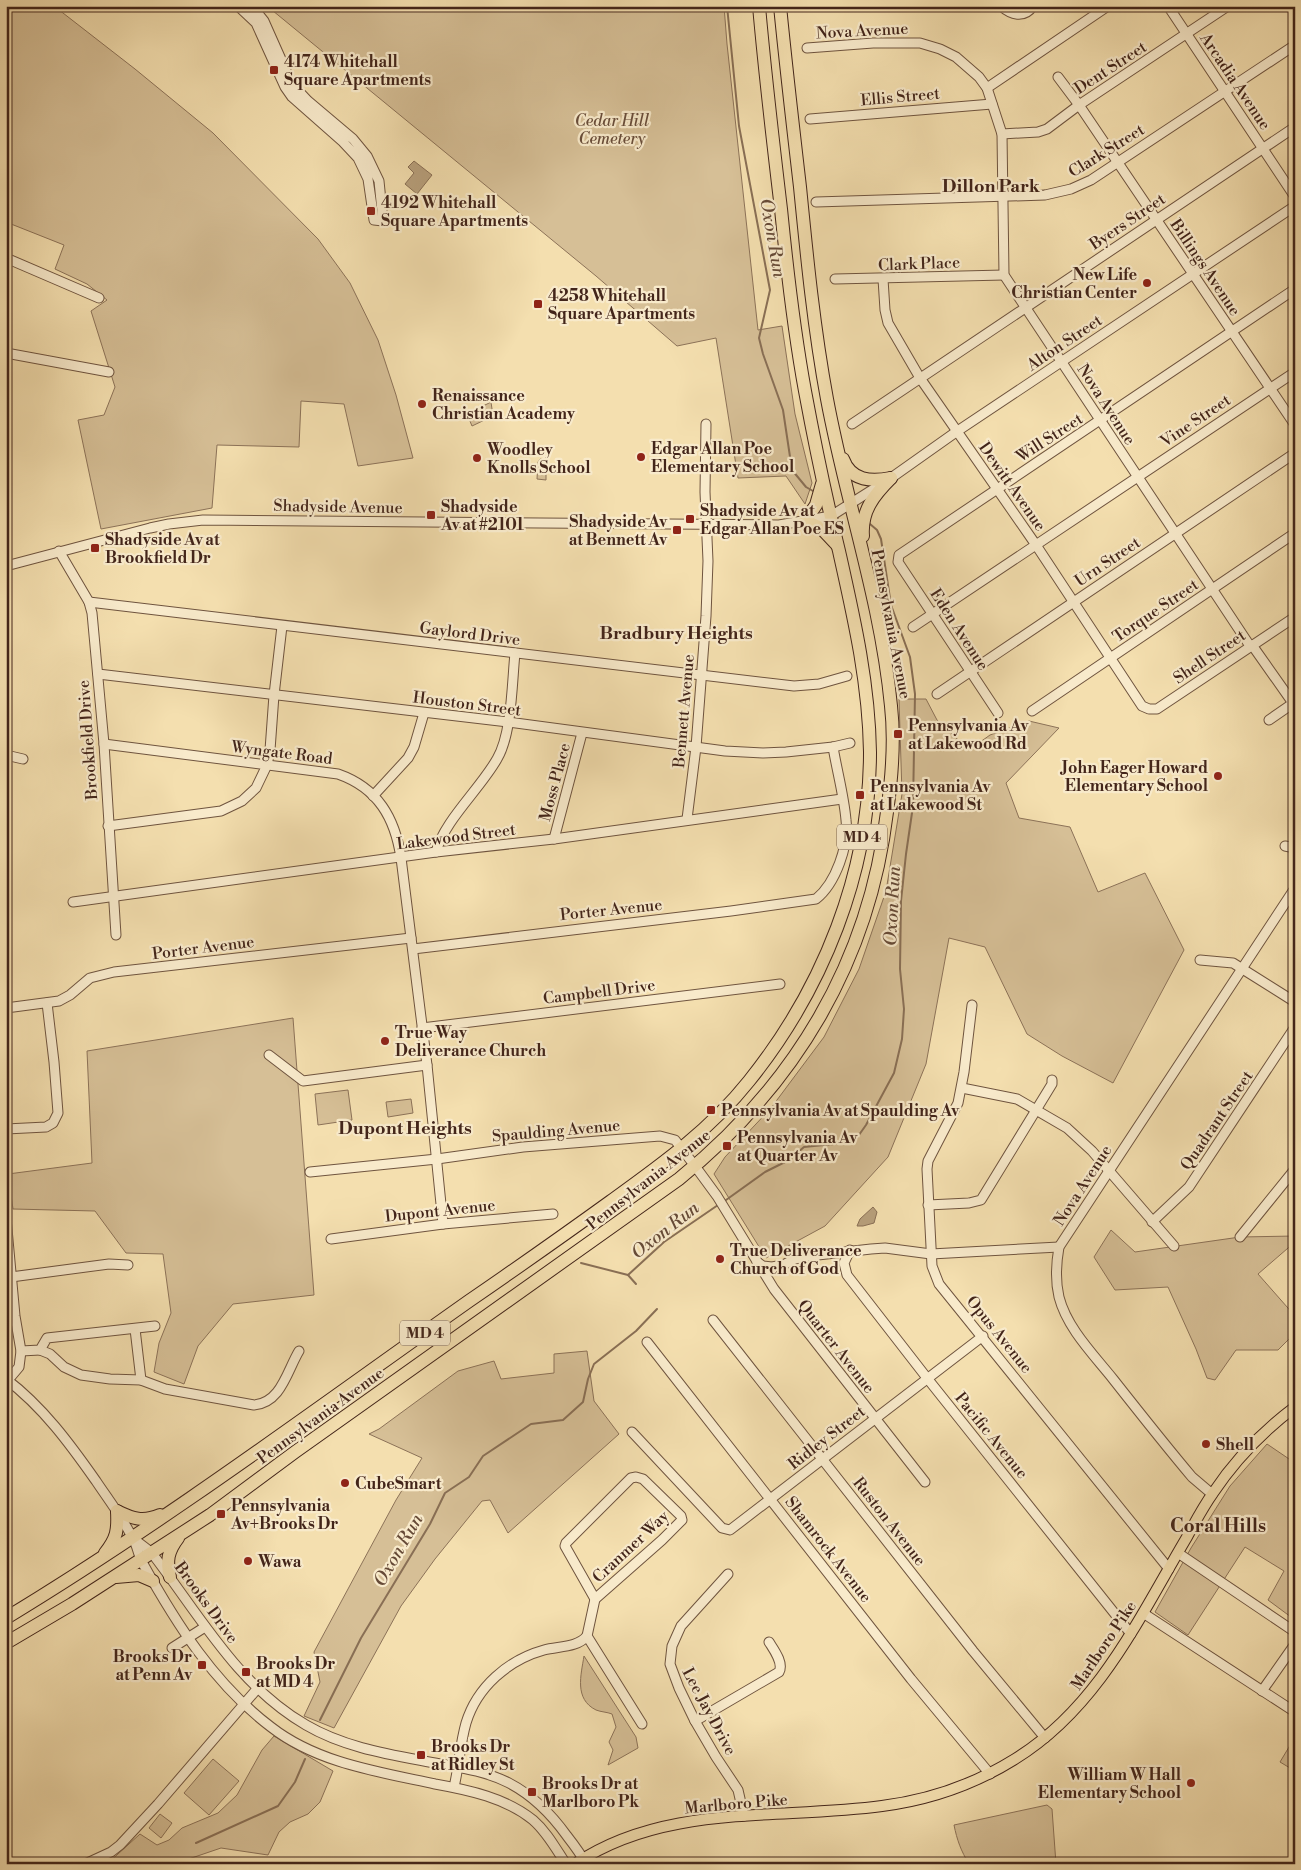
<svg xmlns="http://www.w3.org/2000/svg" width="1301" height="1870" font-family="'Libre Bodoni',serif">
	<rect width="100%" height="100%" fill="#f4dfaf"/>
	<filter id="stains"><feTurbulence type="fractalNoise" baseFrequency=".004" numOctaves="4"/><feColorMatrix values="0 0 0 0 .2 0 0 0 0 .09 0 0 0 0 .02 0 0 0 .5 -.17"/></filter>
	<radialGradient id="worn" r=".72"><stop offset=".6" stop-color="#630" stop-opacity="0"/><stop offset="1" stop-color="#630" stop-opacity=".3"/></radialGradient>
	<g fill="#d6bf96" stroke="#8c7258">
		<polygon points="6,6 54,6 135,69 213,133 318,239 350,283 378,340 396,395 413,458 358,466 344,404 301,401 299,447 217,445 212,508 101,529 78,420 104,415 115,387 91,311 107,300 87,284 55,269 64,245 6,222"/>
		<polygon points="267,6 724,6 727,44 758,330 782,326 795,414 812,483 805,504 786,476 738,478 716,338 677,346 596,276"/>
		<polygon points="491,402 493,416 472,426 467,414"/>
		<polygon points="540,459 544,459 546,461 546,480 537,479 538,462"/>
		<polygon points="899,699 926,699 937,720 969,750 990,735 1029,721 1059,728 1006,783 1019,818 1070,827 1098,892 1145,873 1184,950 1113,1083 1062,1056 1027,1034 985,947 949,938 926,1064 888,1157 825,1226 766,1258 714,1174 725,1157 771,1108 824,1037 859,969 886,891 902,794"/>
		<polygon points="293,1018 314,1295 233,1304 198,1346 184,1384 154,1372 159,1343 171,1313 163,1254 126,1253 95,1211 13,1209 8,1174 92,1163 87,1051"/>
		<polygon points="348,1090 352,1120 318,1125 315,1094"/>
		<polygon points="411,1099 413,1113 388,1117 386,1102"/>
		<polygon points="1111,1230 1135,1252 1240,1237 1295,1236 1295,1242 1258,1274 1295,1316 1295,1333 1278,1350 1236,1350 1215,1380 1207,1378 1196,1349 1168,1287 1115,1290 1094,1257"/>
		<polygon points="587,1351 594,1401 619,1434 508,1533 490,1500 482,1501 435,1559 401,1606 334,1728 304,1716 320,1682 314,1652 396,1500 422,1458 369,1434 379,1429 458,1371 494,1361 501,1379 554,1373 554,1354"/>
		<polygon points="1267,1444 1295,1463 1295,1620 1268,1600 1284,1571 1245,1547 1188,1635 1155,1612 1191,1548 1230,1486"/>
		<path d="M584 1656 636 1737 638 1748 608 1765 613 1750 609 1742 616 1727 612 1714C607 1712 601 1712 596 1710 574 1699 581 1675 584 1656Z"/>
		<polygon points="274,1736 333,1771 320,1802 308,1814 290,1822 279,1832 268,1855 221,1848 174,1864 107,1864 140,1834 157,1845 169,1840 182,1828 218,1813 237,1795 262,1750"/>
		<polygon points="1295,1737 1295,1771 1280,1762"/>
		<polygon points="213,1759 239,1781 209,1815 184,1793"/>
		<path d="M1047 1805 1052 1809 1056 1864H969C961 1851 957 1840 954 1825Z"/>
		<polygon points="160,1814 172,1823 161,1838 149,1828"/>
	</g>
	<g fill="#b8a07c" stroke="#896f55">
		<polygon points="414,161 432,175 417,194 405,184 414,173 408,167"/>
		<polygon points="873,1207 877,1212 874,1223 863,1226 857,1226 860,1219"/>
	</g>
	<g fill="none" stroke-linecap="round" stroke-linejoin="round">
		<g stroke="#896f55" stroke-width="2">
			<polyline points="727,6 739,126 770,290 759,338 763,354 783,410 792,470 806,487 813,491"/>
			<polyline points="726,1200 765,1172 789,1160 804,1147 854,1142 866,1125 894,1073 902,1039 904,1009 900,969 901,901 906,854 913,806 915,694 910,657 891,605 881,539 877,530 870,524"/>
			<polyline points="581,1263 628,1275 664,1242 718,1205"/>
			<polyline points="628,1275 636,1284"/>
			<polyline points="320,1720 361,1638 430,1524 445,1493 469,1477 483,1456 531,1424 563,1420 583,1402 588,1379 594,1364 636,1331 657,1309"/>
			<polyline points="196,1843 278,1806 295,1782 305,1759"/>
		</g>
		<defs>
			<g id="minor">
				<polyline points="238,6 256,23 285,87 292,97 343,142 358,158 368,179 374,220 383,221 379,181 367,156 353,139 308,101 292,84 264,21 252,6"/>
				<path d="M1001 6C1011 15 1024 19 1033 6"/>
				<polyline points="1168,6 1295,197"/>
				<polyline points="807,48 873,43 920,43 940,49 956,57 979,77 987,88 1002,134 1004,275 1250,646"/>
				<polyline points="1058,77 1079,105 1295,425"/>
				<polyline points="987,88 1108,6"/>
				<polyline points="810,119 992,104"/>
				<polyline points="1002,134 1038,132 1047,129 1079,105 1228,6"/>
				<polyline points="816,202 1045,195 1071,189 1091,180 1295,45"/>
				<polyline points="6,258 99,298"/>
				<polyline points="835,279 1004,275"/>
				<polyline points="883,279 885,310 888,323 920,378 1036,545 1142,706 1149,709 1157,709 1295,617"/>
				<polyline points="6,353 109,372"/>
				<polyline points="852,424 1295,127"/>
				<polyline points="59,551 89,602 92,613 104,744 116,935"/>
				<polyline points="6,566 150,528 169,524 203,520 779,525 831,516 891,478 956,432 1295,206"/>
				<polyline points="89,602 794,686 819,684 847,676"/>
				<polyline points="913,627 1295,372"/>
				<polyline points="1252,645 1295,706"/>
				<polyline points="98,674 508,722 725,751 763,753 786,752 833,747 850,743"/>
				<polyline points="937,694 1295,453"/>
				<polyline points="1032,711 1295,533"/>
				<polyline points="998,713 898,562 899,555 1295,289"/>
				<polyline points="1269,720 1295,702"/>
				<path d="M104 744 338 774C378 788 395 818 401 858L427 1065 443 1224"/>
				<polyline points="6,755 23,759"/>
				<polyline points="373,796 408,758 414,747 424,713"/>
				<polyline points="687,819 696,747 706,616 708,561 705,492 706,424"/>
				<polyline points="108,826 221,811 242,801 256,788 267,765 270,750 274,695 282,626"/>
				<polyline points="554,839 582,733"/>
				<polyline points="1285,846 1295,848"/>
				<path d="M436 852C444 821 480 789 497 759 512 734 512 682 515 653"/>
				<polyline points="73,902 436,852 554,839 842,799"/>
				<path d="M413 949 731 911 816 899C836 883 849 845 846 820 844 796 837 771 833 747"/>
				<polyline points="1200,960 1233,963 1295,1002"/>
				<polyline points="972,1005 964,1072 958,1103 928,1161 927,1169 932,1266 939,1284 1169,1569"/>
				<polyline points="6,1008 59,1001 70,995 90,978 114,972 411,938"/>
				<polyline points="422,1028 780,984"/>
				<polyline points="269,1055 303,1081 427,1065"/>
				<polyline points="962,1088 1017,1099 1067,1128 1092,1151 1174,1246"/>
				<polyline points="6,1129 46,1127 53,1123 58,1113 54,1062 47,1003"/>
				<polyline points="310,1172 437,1159 523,1147 660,1136 675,1140 695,1166 717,1196 774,1289 925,1482"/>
				<polyline points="928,1205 969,1203 981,1200 1052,1084 1052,1080"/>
				<polyline points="6,1218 15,1316 21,1351 19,1367 8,1380"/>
				<polyline points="1152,1222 1189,1187 1295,1027"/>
				<polyline points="1240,1237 1295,1169"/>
				<polyline points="331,1239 443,1224 553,1214"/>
				<polyline points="850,1250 844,1263 847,1275 927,1378 1131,1634"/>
				<polyline points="757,1262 763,1266 772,1267 783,1265 795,1259 809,1256 871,1249 885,1248 931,1254 1059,1247"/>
				<polyline points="11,1277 109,1264 128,1265"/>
				<polyline points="713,1320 973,1651 1045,1738"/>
				<polyline points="135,1329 141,1380"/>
				<polyline points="647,1342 911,1679 990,1774"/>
				<path d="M40 1350 50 1354 64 1367 81 1375 110 1379 141 1380 165 1389 254 1405C281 1403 287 1371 299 1351"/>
				<polyline points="21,1351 40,1350 47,1338 155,1326"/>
				<path d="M6 1379C43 1407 70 1444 96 1481 108 1499 122 1517 132 1537 137 1544 138 1554 142 1562 176 1623 214 1684 271 1727 317 1763 379 1772 435 1784 469 1790 506 1798 533 1820 547 1832 556 1849 566 1864"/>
				<polyline points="632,1432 722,1528 730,1530 983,1336"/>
				<polygon points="636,1477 643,1479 681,1516 682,1520 662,1540 595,1599 565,1546 566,1543 631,1478"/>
				<path d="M1212 1494 1192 1477C1165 1445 1139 1412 1113 1379 1093 1354 1067 1328 1059 1297 1055 1280 1056 1264 1059 1247L1295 888"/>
				<path d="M134 1539 151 1552C199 1614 237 1685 306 1725 347 1749 394 1755 440 1764 463 1768 488 1772 509 1783 532 1795 552 1815 567 1836 574 1845 581 1854 586 1864"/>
				<polyline points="1178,1553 1295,1632"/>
				<polyline points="728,1574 681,1626 672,1646 670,1664 679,1688 695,1721 716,1757 738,1790 744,1816"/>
				<polyline points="595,1599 587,1636 642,1724"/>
				<polyline points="1143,1613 1295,1712"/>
				<polyline points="172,1648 205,1627"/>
				<polyline points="1262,1691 1295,1644"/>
				<path d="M695 1721 779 1672C784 1663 774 1650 769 1642"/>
				<path d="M454 1787C459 1766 460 1744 466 1723 477 1687 508 1660 544 1650 558 1646 577 1648 587 1636"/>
				<polyline points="6,1864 8,1864"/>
				<polyline points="85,1864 111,1852 120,1845 158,1804 257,1689"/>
			</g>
			<path id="major" d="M575 1864C665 1803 780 1820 882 1806 929 1800 975 1784 1015 1759 1098 1708 1139 1618 1187 1537 1195 1522 1203 1507 1213 1493 1235 1460 1263 1431 1295 1407"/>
			<g id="highway">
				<path d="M843 459C851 481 871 482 891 478"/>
				<polyline points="822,484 816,505 805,521 821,528 837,545"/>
				<path d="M863 536C861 511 874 495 891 478"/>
				<path d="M117 1511C133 1519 143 1522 160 1515"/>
				<path d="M105 1553C117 1538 118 1530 117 1511"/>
				<polyline points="116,1577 139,1575 153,1581"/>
				<path d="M170 1577C166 1561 168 1551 178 1538"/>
				<path d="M6 1618C166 1521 316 1409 469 1301 517 1268 564 1235 611 1201 661 1165 710 1130 749 1081 823 989 870 872 870 752 869 683 854 618 839 551 826 498 815 445 805 391 794 331 787 270 781 209 773 142 765 74 759 6"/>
				<path d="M6 1643 72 1604 210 1515 295 1452 679 1179C795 1085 869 962 887 812 892 777 895 741 891 706 881 601 846 502 827 399 814 329 807 258 800 187 793 127 786 67 780 6"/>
			</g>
		</defs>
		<use href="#minor" stroke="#6f543f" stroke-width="11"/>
		<use href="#major" stroke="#43251a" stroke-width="12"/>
		<use href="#highway" stroke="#43251a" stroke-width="14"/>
		<use href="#minor" stroke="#f8eacb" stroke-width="9"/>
		<use href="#major" stroke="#f4dfaf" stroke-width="10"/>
		<use href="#highway" stroke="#f4dfaf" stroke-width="12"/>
	</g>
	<g fill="#8f2418" stroke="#f8eacb" stroke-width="2">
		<rect x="269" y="65" width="10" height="10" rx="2.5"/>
		<rect x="366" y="206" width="10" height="10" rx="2.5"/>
		<circle cx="1147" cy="283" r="5"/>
		<rect x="533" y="299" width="10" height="10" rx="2.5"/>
		<circle cx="422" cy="404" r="5"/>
		<circle cx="641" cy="457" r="5"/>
		<circle cx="477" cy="458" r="5"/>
		<rect x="426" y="510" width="10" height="10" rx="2.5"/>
		<rect x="685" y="514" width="10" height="10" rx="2.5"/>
		<rect x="672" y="525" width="10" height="10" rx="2.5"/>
		<rect x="90" y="543" width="10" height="10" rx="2.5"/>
		<rect x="893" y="729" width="10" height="10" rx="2.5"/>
		<circle cx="1218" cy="776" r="5"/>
		<rect x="855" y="790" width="10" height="10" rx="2.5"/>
		<circle cx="385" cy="1041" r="5"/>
		<rect x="706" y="1105" width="10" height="10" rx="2.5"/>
		<rect x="722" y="1141" width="10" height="10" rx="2.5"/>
		<circle cx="720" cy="1259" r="5"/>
		<circle cx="1206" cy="1444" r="5"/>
		<circle cx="345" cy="1483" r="5"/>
		<rect x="216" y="1509" width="10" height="10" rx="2.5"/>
		<circle cx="248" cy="1561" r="5"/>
		<rect x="197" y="1660" width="10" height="10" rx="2.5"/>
		<rect x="241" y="1667" width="10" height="10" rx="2.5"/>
		<rect x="416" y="1750" width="10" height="10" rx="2.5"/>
		<circle cx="1191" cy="1783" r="5"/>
		<rect x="527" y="1787" width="10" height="10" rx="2.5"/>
	</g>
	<g text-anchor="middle" stroke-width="4.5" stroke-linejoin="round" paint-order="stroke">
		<g fill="#f8eacb" stroke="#79604f" stroke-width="1">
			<rect x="837" y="824.5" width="50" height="25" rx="4"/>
			<rect x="400" y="1320.5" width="50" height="25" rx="4"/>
		</g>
		<g font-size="15" font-weight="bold" fill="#43251a">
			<text x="862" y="842">MD 4</text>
			<text x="425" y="1338">MD 4</text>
		</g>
		<g font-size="16" fill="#43251a" stroke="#f8eacb">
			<text transform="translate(862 30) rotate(-3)" y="6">Nova Avenue</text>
			<text transform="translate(1110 67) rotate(-33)" y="6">Dent Street</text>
			<text transform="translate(1236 81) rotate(56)" y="6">Arcadia Avenue</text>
			<text transform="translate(900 96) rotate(-5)" y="6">Ellis Street</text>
			<text transform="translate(1106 150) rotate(-32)" y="6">Clark Street</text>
			<text transform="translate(1127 221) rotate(-34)" y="6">Byers Street</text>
			<text transform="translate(919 263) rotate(-2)" y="6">Clark Place</text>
			<text transform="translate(1206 267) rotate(56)" y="6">Billings Avenue</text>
			<text transform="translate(1064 342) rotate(-34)" y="6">Alton Street</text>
			<text transform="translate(1107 404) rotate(57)" y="6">Nova Avenue</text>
			<text transform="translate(1195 420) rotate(-34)" y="6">Vine Street</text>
			<text transform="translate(1049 437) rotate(-33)" y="6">Will Street</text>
			<text transform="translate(1013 486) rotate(55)" y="6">Dewitt Avenue</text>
			<text transform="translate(338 506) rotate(1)" y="6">Shadyside Avenue</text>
			<text transform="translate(1107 561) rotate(-34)" y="6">Urn Street</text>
			<text transform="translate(1155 610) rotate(-34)" y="6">Torque Street</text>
			<text transform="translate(892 624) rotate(79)" y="6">Pennsylvania Avenue</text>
			<text transform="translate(960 629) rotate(57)" y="6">Eden Avenue</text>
			<text transform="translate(470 633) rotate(7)" y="6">Gaylord Drive</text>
			<text transform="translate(1209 656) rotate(-34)" y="6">Shell Street</text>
			<text transform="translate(467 703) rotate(7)" y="6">Houston Street</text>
			<text transform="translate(683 711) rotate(-85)" y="6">Bennett Avenue</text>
			<text transform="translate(87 740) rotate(-94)" y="6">Brookfield Drive</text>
			<text transform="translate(282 752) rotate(7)" y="6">Wyngate Road</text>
			<text transform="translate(554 782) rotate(-75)" y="6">Moss Place</text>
			<text transform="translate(456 836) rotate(-7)" y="6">Lakewood Street</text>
			<text transform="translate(611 909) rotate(-6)" y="6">Porter Avenue</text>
			<text transform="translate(203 947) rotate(-7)" y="6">Porter Avenue</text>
			<text transform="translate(599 991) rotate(-7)" y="6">Campbell Drive</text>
			<text transform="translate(1216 1120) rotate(-56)" y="6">Quadrant Street</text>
			<text transform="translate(556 1130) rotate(-5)" y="6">Spaulding Avenue</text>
			<text transform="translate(648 1179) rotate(-38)" y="6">Pennsylvania Avenue</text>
			<text transform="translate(1082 1185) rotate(-57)" y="6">Nova Avenue</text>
			<text transform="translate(440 1210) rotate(-6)" y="6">Dupont Avenue</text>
			<text transform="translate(1000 1334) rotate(51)" y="6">Opus Avenue</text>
			<text transform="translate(837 1346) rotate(52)" y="6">Quarter Avenue</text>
			<text transform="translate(320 1415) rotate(-36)" y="6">Pennsylvania Avenue</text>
			<text transform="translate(992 1435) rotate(51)" y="6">Pacific Avenue</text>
			<text transform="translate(826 1437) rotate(-38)" y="6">Ridley Street</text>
			<text transform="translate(890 1521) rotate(52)" y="6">Ruston Avenue</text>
			<text transform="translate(630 1546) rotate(-43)" y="6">Cranmer Way</text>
			<text transform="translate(829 1549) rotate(52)" y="6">Shamrock Avenue</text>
			<text transform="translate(207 1602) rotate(54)" y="6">Brooks Drive</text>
			<text transform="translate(1103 1645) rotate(-56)" y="6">Marlboro Pike</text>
			<text transform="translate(710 1711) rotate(62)" y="6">Lee Jay Drive</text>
			<text transform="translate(736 1803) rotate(-5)" y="6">Marlboro Pike</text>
		</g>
		<g font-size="16" font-weight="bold" fill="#43251a" stroke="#f8eacb" text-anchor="start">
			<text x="284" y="67">4174 Whitehall<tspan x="284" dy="18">Square Apartments</tspan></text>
			<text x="381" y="208">4192 Whitehall<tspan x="381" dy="18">Square Apartments</tspan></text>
			<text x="1137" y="280" text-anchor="end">New Life<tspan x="1137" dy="18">Christian Center</tspan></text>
			<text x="548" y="301">4258 Whitehall<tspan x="548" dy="18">Square Apartments</tspan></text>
			<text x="432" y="401">Renaissance<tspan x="432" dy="18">Christian Academy</tspan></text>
			<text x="651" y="454">Edgar Allan Poe<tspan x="651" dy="18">Elementary School</tspan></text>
			<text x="487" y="455">Woodley<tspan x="487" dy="18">Knolls School</tspan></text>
			<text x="441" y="512">Shadyside<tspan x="441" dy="18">Av at #2101</tspan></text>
			<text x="700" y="516">Shadyside Av at<tspan x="700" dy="18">Edgar Allan Poe ES</tspan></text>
			<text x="667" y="527" text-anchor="end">Shadyside Av<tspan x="667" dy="18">at Bennett Av</tspan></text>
			<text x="105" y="545">Shadyside Av at<tspan x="105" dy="18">Brookfield Dr</tspan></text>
			<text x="908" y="731">Pennsylvania Av<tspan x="908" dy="18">at Lakewood Rd</tspan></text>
			<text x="1208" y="773" text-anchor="end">John Eager Howard<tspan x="1208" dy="18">Elementary School</tspan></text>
			<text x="870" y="792">Pennsylvania Av<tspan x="870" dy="18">at Lakewood St</tspan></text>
			<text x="395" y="1038">True Way<tspan x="395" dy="18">Deliverance Church</tspan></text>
			<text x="721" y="1116">Pennsylvania Av at Spaulding Av</text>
			<text x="737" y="1143">Pennsylvania Av<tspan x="737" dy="18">at Quarter Av</tspan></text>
			<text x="730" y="1256">True Deliverance<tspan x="730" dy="18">Church of God</tspan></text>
			<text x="1216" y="1450">Shell</text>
			<text x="355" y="1489">CubeSmart</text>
			<text x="231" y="1511">Pennsylvania<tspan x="231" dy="18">Av+Brooks Dr</tspan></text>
			<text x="258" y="1567">Wawa</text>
			<text x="192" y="1662" text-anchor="end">Brooks Dr<tspan x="192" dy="18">at Penn Av</tspan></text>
			<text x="256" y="1669">Brooks Dr<tspan x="256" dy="18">at MD 4</tspan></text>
			<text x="431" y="1752">Brooks Dr<tspan x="431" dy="18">at Ridley St</tspan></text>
			<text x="1181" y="1780" text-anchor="end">William W Hall<tspan x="1181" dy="18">Elementary School</tspan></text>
			<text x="542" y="1789">Brooks Dr at<tspan x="542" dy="18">Marlboro Pk</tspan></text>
		</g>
		<g font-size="16" font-style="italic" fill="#684c39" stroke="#f8eacb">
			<text x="612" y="126">Cedar Hill<tspan x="612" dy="18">Cemetery</tspan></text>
		</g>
		<g font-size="18" font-weight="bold" fill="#43251a" stroke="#f8eacb">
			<text x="991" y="192">Dillon Park</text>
			<text x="676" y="639">Bradbury Heights</text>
			<text x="405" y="1134">Dupont Heights</text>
		</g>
		<g font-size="18" font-style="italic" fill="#664a37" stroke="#f8eacb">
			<text transform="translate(773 238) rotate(80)" y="6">Oxon Run</text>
			<text transform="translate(892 906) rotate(-87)" y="6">Oxon Run</text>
			<text transform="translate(665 1230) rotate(-38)" y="6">Oxon Run</text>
			<text transform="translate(398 1550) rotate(-60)" y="6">Oxon Run</text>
		</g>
		<g font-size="19" font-weight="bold" fill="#43251a" stroke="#f8eacb">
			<text x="1218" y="1532">Coral Hills</text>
		</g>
	</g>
	<rect width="1301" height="1870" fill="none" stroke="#f4dfaf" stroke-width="25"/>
	<rect x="8" y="8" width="1286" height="1855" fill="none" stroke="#43251a" stroke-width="2.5"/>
	<rect x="12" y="12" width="1276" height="1845" fill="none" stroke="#43251a"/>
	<rect width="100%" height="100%" filter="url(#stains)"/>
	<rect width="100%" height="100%" fill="url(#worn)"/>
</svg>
